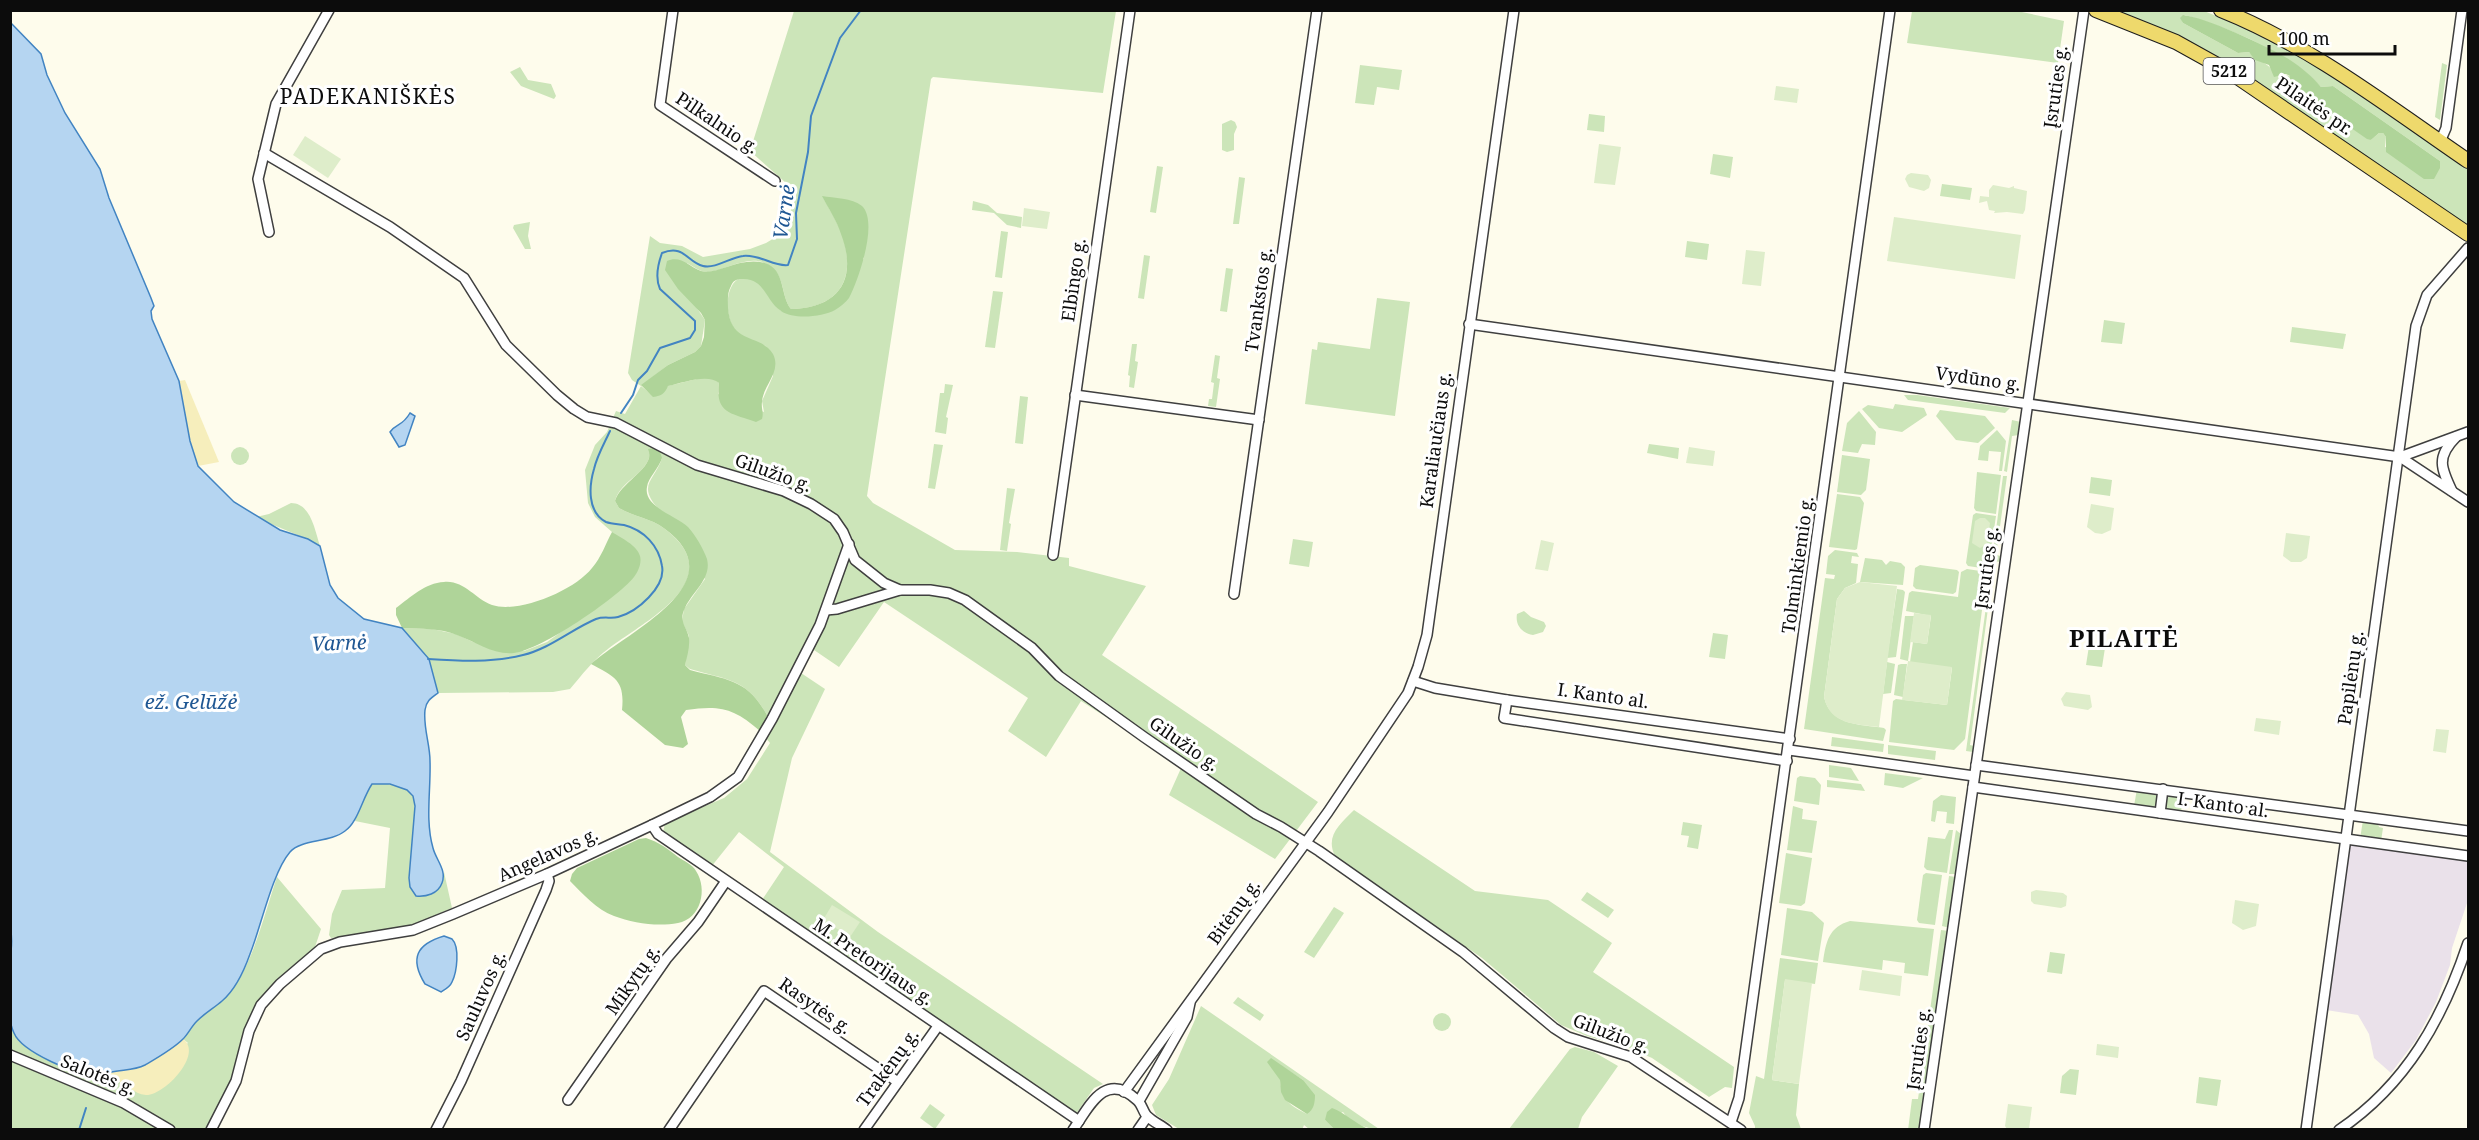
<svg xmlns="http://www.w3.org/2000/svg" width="2479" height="1140" font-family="'Noto Serif',serif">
	<rect width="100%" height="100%" fill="#fefcec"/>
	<polygon fill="#eae1ea" points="2349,845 2468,861 2468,900 2452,948 2450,965 2436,1002 2416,1040 2391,1073 2374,1058 2369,1034 2358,1015 2326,1010"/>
	<g fill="#cce5b9" fill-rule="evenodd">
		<path d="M794 11H1116L1103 93 933 77 931 79 867 496 873 503 955 550 1017 552 1069 558V566L1146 586 1102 655 1318 802 1275 859 1169 795 1182 766 1081 701 1046 757 1008 731 1028 698 884 602 839 667 814 650 801 673 825 689 792 758 770 852 878 932 1103 1084 1094 1088 1076 1114 762 900 784 867 739 832 711 867 663 833 665 823 724 798 747 779 770 743 760 731 768 717C748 679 728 680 690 669L685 665 689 636 682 621 684 609 705 579 656 506C638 484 655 480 662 458L650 454C647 474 620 481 615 501L619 508C634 517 651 518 665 529 732 580 644 621 608 649 593 660 582 675 570 689L553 692 438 693 429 659 402 628 432 629 456 634 473 642 524 651 547 642 622 588 612 532 595 517 588 503 585 470 595 445 607 432 616 411 625 414 641 386 632 380 628 373 650 236 660 243 682 246 703 257 750 249 766 243 776 237 785 226 796 196 794 190 750 151ZM823 197 864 258 834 310 781 311C775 304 769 292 761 285 729 257 718 312 737 332 743 339 757 343 766 346L773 376 762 401 764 412 718 394 719 383 714 378 705 377 668 386 653 396 641 386 668 365 695 352 701 346 705 320 694 304 687 263C694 267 700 272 708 272 728 271 755 248 775 271 785 282 782 298 791 309 839 308 857 280 842 234 837 221 829 209 823 197Z"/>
		<polygon points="1912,11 2017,11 2064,21 2058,63 1907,43"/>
		<path d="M2114 11H2204L2239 25 2266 38 2318 67 2468 169V228L2176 36ZM2185 15C2229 28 2291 53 2321 87L2333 86 2440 161 2385 147 2386 137 2383 133H2379L2371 140 2291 80 2290 76 2274 73C2268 62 2257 61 2249 52L2238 53 2183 23 2181 18Z"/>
		<polygon points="2442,63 2447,65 2440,120 2435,117"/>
		<polygon points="1360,65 1402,70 1399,90 1377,87 1374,105 1355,103"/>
		<polygon points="520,67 528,80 551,84 556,96 554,99 521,86 510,72"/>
		<polygon points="1589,114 1605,116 1604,132 1587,130"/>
		<polygon points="1231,120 1235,122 1237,127 1234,134 1234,150 1227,152 1222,150 1222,124"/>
		<polygon points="1713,154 1733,157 1730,178 1710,174"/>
		<polygon points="1157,166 1163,167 1156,213 1150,212"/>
		<polygon points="1239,177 1245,178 1239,224 1233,224"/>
		<polygon points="1942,184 1972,188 1970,200 1940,196"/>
		<polygon points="973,201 988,205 997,213 1022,217 1021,228 1007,225 994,213 972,210"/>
		<polygon points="530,222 528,236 531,249 525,249 513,228 514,225"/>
		<polygon points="1001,231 1008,232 1002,278 995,277"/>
		<polygon points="1687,241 1709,244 1707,260 1685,257"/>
		<polygon points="1144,255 1150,256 1144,299 1138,298"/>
		<polygon points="1226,268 1233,269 1227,312 1220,311"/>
		<polygon points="993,291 1003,292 995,348 985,347"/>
		<polygon points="1377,298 1410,302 1395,416 1305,404 1312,349 1317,350 1318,342 1370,349"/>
		<polygon points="2104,320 2125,323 2122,344 2101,342"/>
		<polygon points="2292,327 2346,334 2343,349 2290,342"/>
		<polygon points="1132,344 1137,344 1135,361 1138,362 1134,388 1129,387 1130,376 1128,375"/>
		<polygon points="1215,355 1220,356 1217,378 1220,379 1216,407 1208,406 1209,399 1212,399 1214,383 1211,382"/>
		<polygon points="945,384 953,385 946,417 948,418 946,434 935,432 940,393 944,393"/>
		<polygon points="1904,395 1917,395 2010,408 2005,413 1908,400"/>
		<polygon points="1020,396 1028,397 1023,444 1015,443"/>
		<polygon points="1895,404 1924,408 1927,415 1902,432 1879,428 1862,409 1868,405 1893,409"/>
		<polygon points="1940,410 1985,416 1995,428 1978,443 1956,440 1936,416"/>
		<polygon points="1859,411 1876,432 1875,445 1862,444 1858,453 1842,451 1847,423"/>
		<polygon points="2012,420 2021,422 2019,435 2012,436 2007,472 2004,471"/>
		<polygon points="1997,430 2006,441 2002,471 1999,471 2001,452 1989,451 1988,461 1978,460 1980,446"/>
		<polygon points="934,444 943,445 935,489 928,488"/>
		<polygon points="1649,444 1679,448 1678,459 1647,453"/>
		<circle cx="240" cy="456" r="9"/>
		<polygon points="1842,455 1870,459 1866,490 1861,495 1837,492"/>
		<polygon points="1977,472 2001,475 1996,514 1976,511 1974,508"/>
		<polygon points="2003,476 2007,476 1996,555 2001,556 2001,562 1992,561"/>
		<polygon points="2091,477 2112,480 2110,496 2089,493"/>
		<polygon points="1007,488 1015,489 1009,523 1011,524 1007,551 1000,550"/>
		<polygon points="1837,494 1860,497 1864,503 1857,549 1855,550 1829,547"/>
		<path d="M291 503C311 503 315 531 320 546 300 534 277 528 256 517L269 514Z"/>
		<polygon points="1976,513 1996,516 1988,569 1968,566 1966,563 1973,515"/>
		<polygon points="1293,539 1313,542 1309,567 1289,564"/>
		<path d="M1835 550 1857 553 1859 557 1852 556 1851 563 1858 564 1856 583 1845 588 1837 599 1824 697C1831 726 1859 724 1884 728L1886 730 1883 741 1804 729 1825 578 1834 579 1835 575 1826 574 1828 556Z"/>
		<polygon points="1865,558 1882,560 1886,565 1890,561 1901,563 1905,567 1903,585 1860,582"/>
		<polygon points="1920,565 1957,570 1959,572 1956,592 1953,594 1916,589 1913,586 1915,568"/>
		<polygon points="1967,569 1987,572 1965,739 1954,750 1889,742 1893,701 1896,699 1947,705 1952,668 1910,662 1913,642 1927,644 1931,616 1906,611 1909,593 1912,591 1958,597 1961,572"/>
		<polygon points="1990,578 1992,578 1970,745 1974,746 1973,752 1966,751"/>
		<polygon points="1897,589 1903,590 1905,592 1896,657 1887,658"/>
		<path d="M1524 611 1531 617 1544 622 1546 626 1543 632 1533 635C1522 633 1515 625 1517 614Z"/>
		<polygon points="1905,616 1914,616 1908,661 1900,659"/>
		<polygon points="1713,633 1728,635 1725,659 1709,657"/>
		<polygon points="2089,646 2105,648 2102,667 2086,665"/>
		<polygon points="1887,662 1895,664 1891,693 1883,694"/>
		<polygon points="1901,664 1907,664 1903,697 1894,695 1898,665"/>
		<polygon points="1832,737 1884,744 1883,752 1831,746"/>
		<polygon points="1888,745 1936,751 1935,760 1888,754"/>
		<polygon points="1829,765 1851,768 1859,781 1829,777"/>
		<polygon points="1885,773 1923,778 1903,788 1884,785"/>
		<polygon points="1800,776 1815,778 1821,785 1819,805 1794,801 1797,778"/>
		<polygon points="1827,780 1861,784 1865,791 1827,787"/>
		<path d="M379 783C389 784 408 786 413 796 418 806 408 868 410 887L439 889 443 882 444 872 452 908 410 926 331 938 329 935 332 914 342 890 385 888 390 828 355 821 362 799 372 784Z"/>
		<polygon points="2137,789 2155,793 2158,800 2155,807 2134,806"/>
		<polygon points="2170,794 2183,796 2181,813 2167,811 2164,805"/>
		<polygon points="1941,795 1956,797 1954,824 1946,823 1947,812 1937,811 1935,822 1931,821 1933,801"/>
		<polygon points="1793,806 1803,809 1802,819 1817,821 1812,853 1787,850"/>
		<path d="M1354 810 1475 891 1548 900 1612 943 1593 972 1734 1067 1732 1088 1725 1087 1709 1097 1652 1058 1629 1048 1587 1036 1561 1025 1482 958 1335 856C1325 836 1340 824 1354 810Z"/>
		<polygon points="2363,820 2377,822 2379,827 2383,828 2381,841 2360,839"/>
		<polygon points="1683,822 1702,825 1698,849 1687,847 1689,836 1681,835"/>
		<polygon points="1949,830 1953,830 1947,873 1927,870 1924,867 1928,837 1945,839"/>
		<polygon points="1956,830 1962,835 1957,874 1949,874"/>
		<polygon points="1786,853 1812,858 1805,903 1801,906 1779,903"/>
		<polygon points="1926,873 1942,875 1935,925 1919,923 1917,920 1923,875"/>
		<polygon points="1949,876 1956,877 1950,928 1942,926"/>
		<path d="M277 877 321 929 313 953 257 1003 237 1066 225 1097 207 1129H11L10 1024 15 1036 26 1047 81 1075 117 1080 124 1086 188 1043 183 1039C191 1027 200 1016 211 1008 219 1002 226 998 232 990 253 963 266 909 277 877Z"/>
		<polygon points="1587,892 1614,910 1608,918 1581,900"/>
		<polygon points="1334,907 1344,913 1314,958 1304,952"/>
		<polygon points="1787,908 1812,912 1824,923 1818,961 1781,955"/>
		<path d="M1850 921 1934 929 1928 976 1904 973 1905 963 1883 960 1882 970 1823 962C1826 941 1829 927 1850 921Z"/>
		<polygon points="1941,930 1949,931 1921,1129 1908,1130 1912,1099 1918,1099"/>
		<polygon points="2050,952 2065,954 2062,974 2047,972"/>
		<polygon points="1780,958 1818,963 1815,984 1785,980 1772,1080 1799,1084 1796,1115 1801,1129 1755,1129 1755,1126 1749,1113 1756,1076 1764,1079"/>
		<polygon points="1238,997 1264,1015 1260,1021 1233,1003"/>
		<path d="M1201 1006 1379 1129C1366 1129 1350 1123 1343 1112L1325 1120 1334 1129H1309L1304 1125 1302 1130 1179 1129 1156 1115 1152 1105 1169 1079ZM1278 1064 1303 1080 1307 1114C1279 1101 1282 1092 1278 1064Z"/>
		<circle cx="1442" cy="1022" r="9"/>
		<polygon points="1575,1047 1594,1052 1618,1066 1582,1117 1578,1129 1509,1129 1570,1049"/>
		<polygon points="2070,1069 2079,1070 2076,1095 2060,1093 2062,1076"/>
		<polygon points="2199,1077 2221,1080 2217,1106 2196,1103"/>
		<polygon points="930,1104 945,1115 935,1129 920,1118"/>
	</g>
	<g fill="#afd499">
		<path d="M2183 15C2205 17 2270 47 2290 60 2302 68 2312 76 2321 87L2333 86 2440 161V168L2434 179H2424L2386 152V137L2383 133H2379L2371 140 2367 139 2289 85 2290 76 2286 74 2274 77 2269 65 2255 60 2249 52 2238 53 2183 23 2180 18Z"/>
		<path d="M822 196C834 198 852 198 862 206 879 222 858 281 849 298 846 302 840 307 835 310 822 317 794 320 781 311 765 301 765 277 741 279 736 279 733 281 731 286 727 293 728 300 728 308 731 346 761 333 773 354 782 372 763 385 762 402 761 409 764 412 762 419L756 422C731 413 715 414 719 383 708 373 682 383 668 386 665 393 662 396 653 397L641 385 668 365 695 352 701 346 704 337 705 320 701 313 678 289 665 270 667 261C681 255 689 267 701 271 716 276 739 256 765 263 786 270 780 296 791 309 839 308 858 279 841 234 837 221 828 208 822 196Z"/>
		<path d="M655 448 660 452 662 458C659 468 648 478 647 487 643 507 677 516 688 527 696 536 703 548 707 559 712 579 692 592 685 608 678 621 687 627 689 638 690 647 687 657 685 665L690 670C728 680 748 679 768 717L760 731C734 708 720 705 686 710L681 717 688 744 683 748 665 745 622 710C625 680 615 677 591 664 626 632 738 583 665 529 651 518 634 517 619 508L615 501C620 482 657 467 648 449Z"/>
		<path d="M612 532C621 538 637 545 640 556 642 563 638 572 634 577 616 599 541 650 514 653 493 655 476 642 457 635 440 628 421 629 402 628L396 615V608C411 597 425 583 444 582 464 580 475 599 492 605 519 614 575 590 592 568 601 558 606 543 612 532Z"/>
		<path d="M646 838C659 842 668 849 678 857 684 861 693 865 696 871 708 889 701 919 678 923 657 927 633 923 614 916 597 910 582 893 570 881L572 874 577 868 639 839Z"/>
		<path d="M1271 1058 1303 1080 1315 1095C1315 1102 1314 1110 1307 1114L1285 1100 1281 1092 1280 1080 1267 1062Z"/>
		<path d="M1332 1108C1345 1113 1355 1123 1368 1129H1334L1325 1120 1327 1112Z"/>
	</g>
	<g fill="#f6eebc">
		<polygon points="185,380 219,462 198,466 190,442 179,381"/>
		<path d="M183 1039C204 1054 164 1096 146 1095 133 1094 127 1083 116 1080 111 1078 103 1079 97 1078 110 1070 116 1073 128 1068 148 1061 167 1051 183 1039Z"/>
	</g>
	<g fill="#deedca">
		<polygon points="1776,86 1799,89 1797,103 1774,100"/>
		<polygon points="305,136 341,159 328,178 293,155"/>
		<polygon points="1599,144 1621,147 1615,185 1594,183"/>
		<polygon points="1911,173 1928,175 1931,180 1929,188 1924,191 1909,187 1905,179 1907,175"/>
		<polygon points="1993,185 2009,188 2014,186 2014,188 2027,191 2025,210 2023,214 2007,212 1994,213 1995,211 1989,210 1987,201 1979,203 1980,196 1989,197 1989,190"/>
		<polygon points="1024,208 1050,212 1047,229 1022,226"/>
		<polygon points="1894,217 2021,235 2015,279 1887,261"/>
		<polygon points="1746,250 1765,252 1761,286 1742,284"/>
		<polygon points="1689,447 1715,451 1713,466 1686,463"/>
		<polygon points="2091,504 2114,508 2111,530 2102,534 2095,533 2087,527"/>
		<polygon points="1980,518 1985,518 1990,523 1987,544 1980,548 1972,543 1975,521"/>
		<polygon points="2286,533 2310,536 2307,558 2301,562 2291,562 2283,556"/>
		<polygon points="1541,540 1554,543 1548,571 1535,569"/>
		<path d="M1860 582 1897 586 1879 727C1855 724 1830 725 1824 697L1837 599 1845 588Z"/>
		<polygon points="1914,613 1931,615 1927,644 1910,642"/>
		<polygon points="1908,661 1952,667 1947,705 1902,700"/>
		<polygon points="2066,692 2090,695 2092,707 2088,710 2064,706 2061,699"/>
		<polygon points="2256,718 2281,721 2279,735 2254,731"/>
		<polygon points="2436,729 2449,730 2446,753 2433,751"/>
		<polygon points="2036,890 2063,893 2067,896 2066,906 2061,908 2034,904 2031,901 2031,892"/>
		<polygon points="2235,900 2259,904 2256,926 2243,930 2232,923"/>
		<polygon points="832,905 860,922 850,937 823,920"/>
		<polygon points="1862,970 1902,976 1900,996 1859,990"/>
		<polygon points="1785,979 1812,983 1799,1084 1772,1080"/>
		<polygon points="2097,1044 2119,1047 2118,1058 2096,1055"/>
		<polygon points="2008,1104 2032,1107 2029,1129 2007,1129 2005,1126"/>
	</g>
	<g fill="#b5d5f1" stroke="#4284c2" stroke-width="1.5">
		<path d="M10 22 41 54 47 75 65 113 100 169 109 198 151 298 154 306 151 311 152 319 179 381 190 441 198 466 234 502 280 530 308 539 320 546 330 585 338 598 364 619 402 628 429 659 438 693C431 698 426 701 425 710 423 727 430 744 430 761 431 790 425 820 433 848 436 860 447 870 442 883 438 894 426 897 416 896L410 887 409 878 415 806 413 796 407 790 390 784H372C362 799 358 822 345 831 330 843 301 839 290 852 272 873 261 927 250 954 244 971 235 990 222 1001 214 1008 205 1013 197 1021 191 1027 188 1034 183 1039 173 1049 157 1058 145 1065 129 1073 114 1067 97 1078 77 1074 22 1053 14 1033 5 1014 10 986 10 965 10 952 14 941 10 928Z"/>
		<path d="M410 413 415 416 405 445 399 447 390 432C396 423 402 427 410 413Z"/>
		<path d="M444 936 452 939C460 947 457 972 452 982 450 987 446 989 441 992L425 984C409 958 417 944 444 936Z"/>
	</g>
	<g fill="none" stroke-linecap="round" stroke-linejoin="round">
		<g stroke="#4284c2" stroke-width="2">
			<path d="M621 413 633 395 638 380 647 371 660 348 690 338 695 330V321L660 289C655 278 658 264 662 253 684 244 687 262 703 266 716 269 731 257 743 256 760 254 774 267 788 265L797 239 796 213 808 152 811 116 840 38 861 10"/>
			<path d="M428 659C459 661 492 663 523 655 549 649 572 629 596 619 604 616 611 619 618 617 637 612 666 587 662 566 659 546 644 530 624 525 619 524 612 524 606 522 587 512 589 486 594 469 597 456 604 444 610 431"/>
			<polyline points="79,1130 86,1108"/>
		</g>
		<defs>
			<g id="minor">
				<polyline points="673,10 660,105 775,181"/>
				<polyline points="2440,142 2446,128 2462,10"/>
				<polyline points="264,153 390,227 464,278 506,345 557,395 574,409 587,417 616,423 697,465 784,491 811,504 834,519 843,532 855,560 884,583 900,590 930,590 949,593 965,600 1032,648 1059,676 1144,737 1256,814 1281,827 1319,851 1463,952 1554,1028 1568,1037 1631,1057 1741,1130"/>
				<polyline points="269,232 258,179 276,104 329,10"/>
				<polyline points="1469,324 2400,457 2468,502"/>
				<polyline points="1075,395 1259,420"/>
				<polyline points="2400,457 2468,432"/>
				<path d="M2452 491C2441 468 2436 457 2456 437"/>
				<polyline points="1053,555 1130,10"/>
				<polyline points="1234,594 1317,10"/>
				<polyline points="826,610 837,609 900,590"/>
				<polyline points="1413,681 1435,688 1507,700 1790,739"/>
				<polyline points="1507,700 1504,718 1787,761"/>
				<polyline points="1789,750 1974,776"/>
				<polyline points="1976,765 2468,831"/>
				<polyline points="1973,787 2468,856"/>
				<polyline points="2160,813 2163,789"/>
				<polyline points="652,825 658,834 1079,1121"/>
				<polyline points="10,1055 124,1103 170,1130"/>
				<polyline points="1124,1092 1328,812 1408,693 1418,667 1427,635 1514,10"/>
				<polyline points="568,1100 667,958 698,922 726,881"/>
				<polyline points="1139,1101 1187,1017 1190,1003"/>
				<polyline points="1731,1122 1739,1098 1890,10"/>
				<polyline points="211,1130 236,1081 249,1031 261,1005 280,984 321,949 340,942 413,930 453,914 547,874 652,825 710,797 738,777 772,719 820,625 849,544"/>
				<polyline points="436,1130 461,1081 546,890 549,881 547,874"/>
				<polyline points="669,1130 764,991 898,1082"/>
				<polyline points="864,1130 938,1026"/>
				<path d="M1073 1130C1089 1107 1105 1070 1137 1100 1142 1104 1143 1112 1147 1116 1153 1122 1161 1125 1167 1130"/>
				<polyline points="1138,1130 1147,1117"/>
				<polyline points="1924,1130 2084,10"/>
				<polyline points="2306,1130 2416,326 2427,295 2468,248"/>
				<path d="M2339 1130C2407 1084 2443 1018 2468 943"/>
			</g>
			<g id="primary">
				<polyline points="2096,10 2176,42 2230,72 2468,234"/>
				<path d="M2221 10C2311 46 2389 107 2468 161"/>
			</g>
		</defs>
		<use href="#minor" stroke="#3f3f3f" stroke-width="12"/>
		<use href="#primary" stroke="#1d1d1d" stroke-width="16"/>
		<use href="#minor" stroke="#fff" stroke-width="9"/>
		<use href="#primary" stroke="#eed96c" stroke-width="14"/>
	</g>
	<g text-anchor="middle" stroke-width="6" stroke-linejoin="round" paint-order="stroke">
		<rect fill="#fff" stroke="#555" stroke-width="1.5" x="2203.5" y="58" width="51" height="26" rx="4.5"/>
		<g font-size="16" font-weight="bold" fill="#0c0c0c">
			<text x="2229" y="77">5212</text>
		</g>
		<g font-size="18" fill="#0c0c0c" stroke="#fff">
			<text transform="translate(2056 87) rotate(-82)" y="6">Įsruties g.</text>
			<text transform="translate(2314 106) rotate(34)" y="6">Pilaitės pr.</text>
			<text transform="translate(717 123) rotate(34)" y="6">Pilkalnio g.</text>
			<text transform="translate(1074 280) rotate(-82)" y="6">Elbingo g.</text>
			<text transform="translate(1259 300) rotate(-82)" y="6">Tvankstos g.</text>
			<text transform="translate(1978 379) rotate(8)" y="6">Vydūno g.</text>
			<text transform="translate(1436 440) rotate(-82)" y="6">Karaliaučiaus g.</text>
			<text transform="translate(773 473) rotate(20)" y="6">Gilužio g.</text>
			<text transform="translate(1798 565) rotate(-82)" y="6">Tolminkiemio g.</text>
			<text transform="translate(1987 568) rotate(-82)" y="6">Įsruties g.</text>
			<text transform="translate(2351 678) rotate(-82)" y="6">Papilėnų g.</text>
			<text transform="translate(1603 696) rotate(8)" y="6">I. Kanto al.</text>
			<text transform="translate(1184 744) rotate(35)" y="6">Gilužio g.</text>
			<text transform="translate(2223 805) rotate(8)" y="6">I. Kanto al.</text>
			<text transform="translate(548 855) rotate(-24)" y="6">Angelavos g.</text>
			<text transform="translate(1234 912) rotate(-54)" y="6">Bitėnų g.</text>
			<text transform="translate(873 962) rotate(34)" y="6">M. Pretorijaus g.</text>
			<text transform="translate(633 980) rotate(-55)" y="6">Mikytų g.</text>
			<text transform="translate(481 996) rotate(-66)" y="6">Sauluvos g.</text>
			<text transform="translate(815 1006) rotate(35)" y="6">Rasytės g.</text>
			<text transform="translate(1611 1034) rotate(21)" y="6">Gilužio g.</text>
			<text transform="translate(1919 1049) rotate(-82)" y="6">Įsruties g.</text>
			<text transform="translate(888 1068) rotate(-54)" y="6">Trakėnų g.</text>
			<text transform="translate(98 1075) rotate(22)" y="6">Salotės g.</text>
		</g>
		<g font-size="20" font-style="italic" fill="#1f5793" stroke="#fff">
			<text transform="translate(784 212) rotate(-82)" y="7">Varnė</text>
			<text transform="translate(339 643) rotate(-2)" y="7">Varnė</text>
			<text x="191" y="709">ež. Gelūžė</text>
		</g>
		<g font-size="21" letter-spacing="1.5" fill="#0c0c0c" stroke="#fff">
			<text x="368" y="104">PADEKANIŠKĖS</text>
		</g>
		<g font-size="24" font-weight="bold" letter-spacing="1.5" fill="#0c0c0c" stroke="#fff">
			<text x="2124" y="647">PILAITĖ</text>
		</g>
	</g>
	<rect width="2479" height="1140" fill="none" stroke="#0c0c0c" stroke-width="24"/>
	<path d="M2269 45v9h126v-9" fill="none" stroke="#0c0c0c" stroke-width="3"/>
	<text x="2278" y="45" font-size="18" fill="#0c0c0c" stroke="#ffffff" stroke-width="4.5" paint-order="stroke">100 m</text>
</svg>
